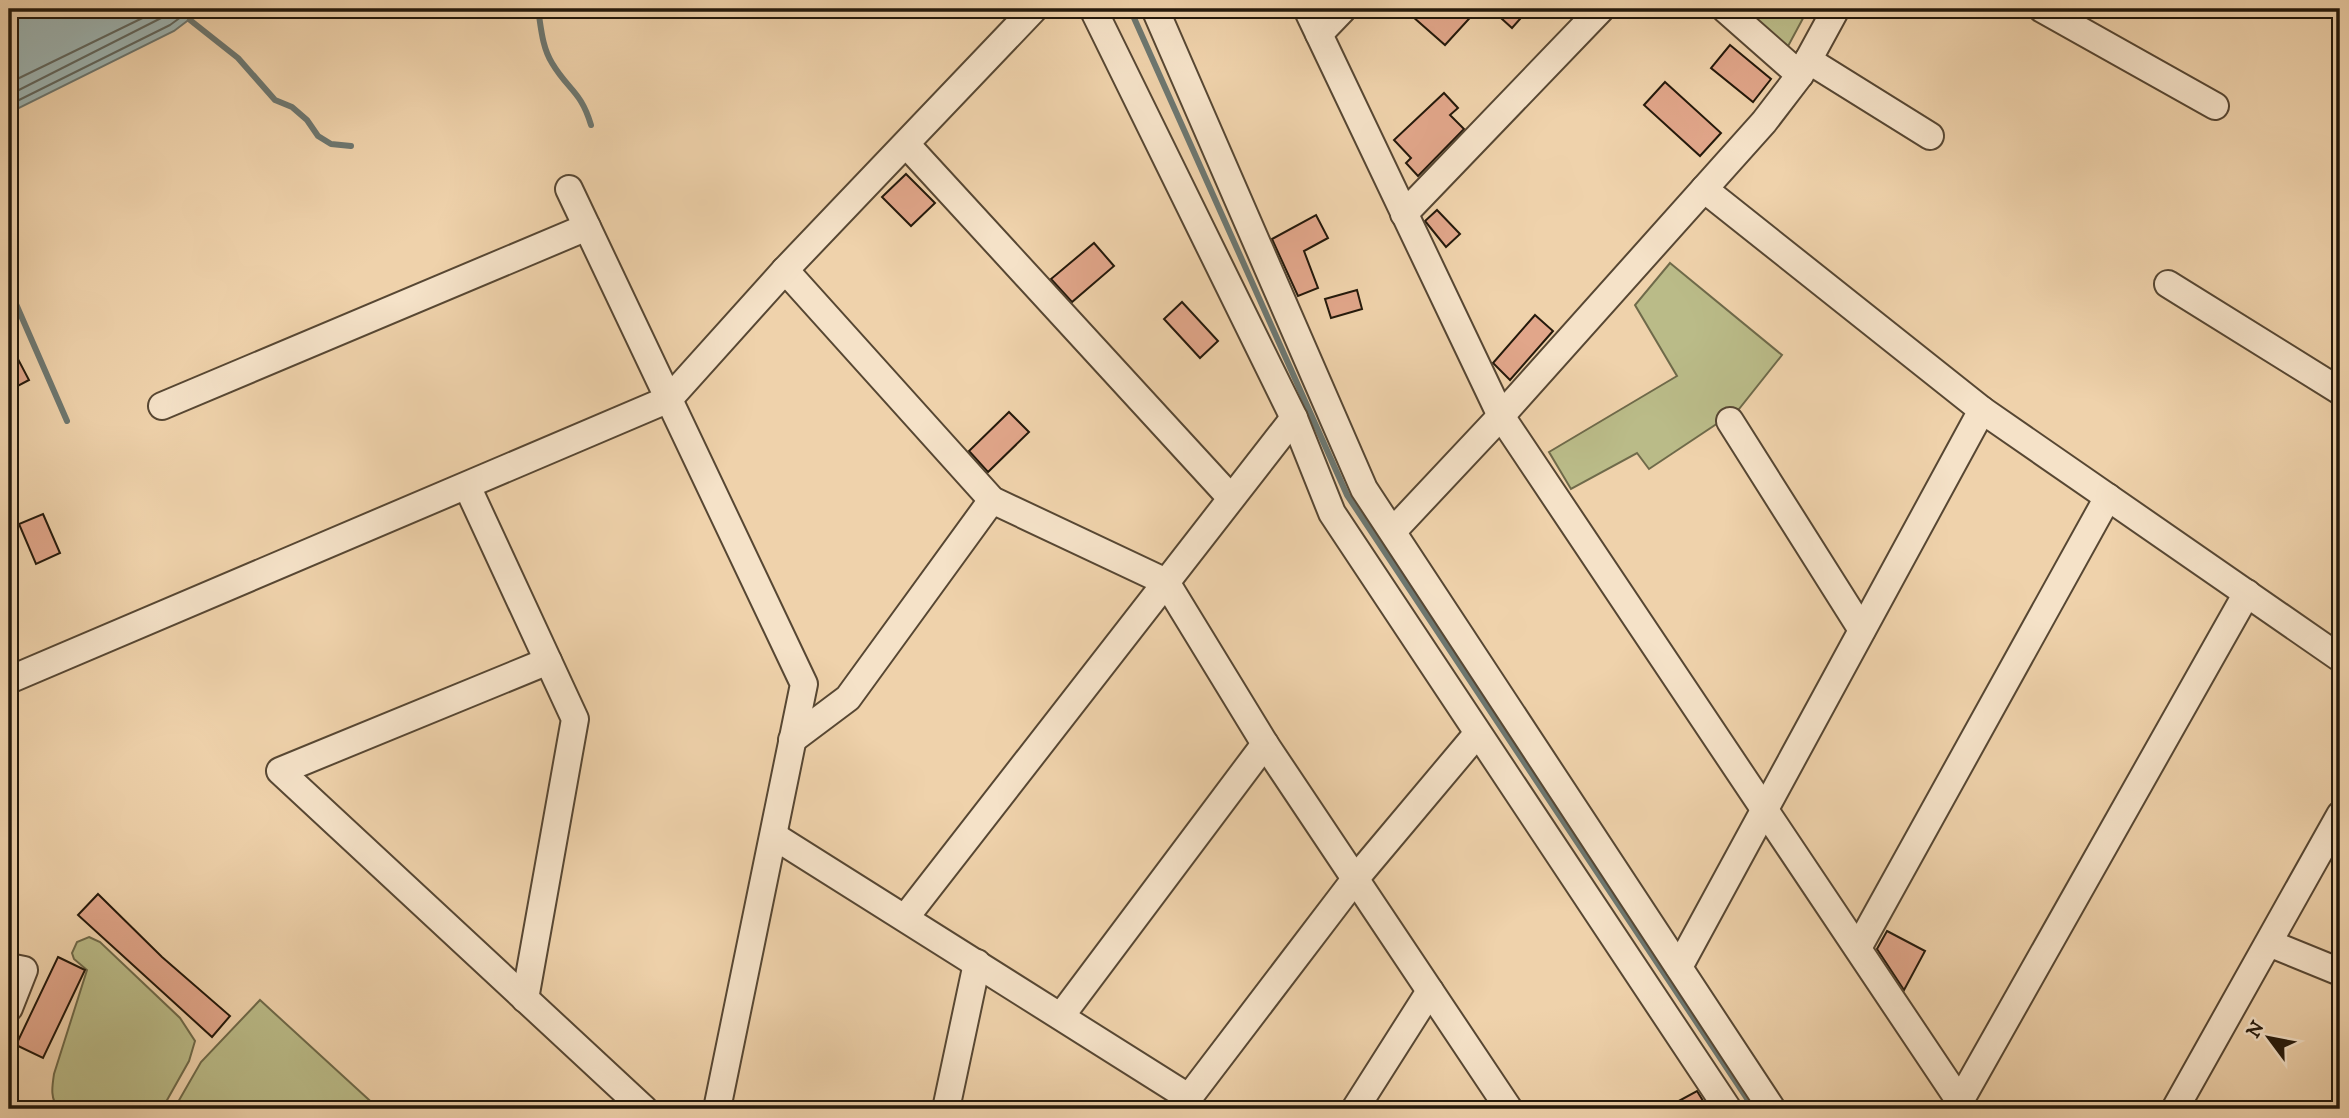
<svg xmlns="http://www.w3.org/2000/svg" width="2349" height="1118" font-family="'IM FELL DW Pica',serif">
	<rect width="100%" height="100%" fill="#efd2ab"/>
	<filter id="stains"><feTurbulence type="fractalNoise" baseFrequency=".00286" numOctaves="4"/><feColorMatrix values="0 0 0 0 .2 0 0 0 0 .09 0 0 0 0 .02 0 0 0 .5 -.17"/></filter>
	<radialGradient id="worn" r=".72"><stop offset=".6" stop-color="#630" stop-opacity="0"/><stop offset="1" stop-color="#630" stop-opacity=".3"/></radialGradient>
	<g fill="#babb88" stroke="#6f6a4a" stroke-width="2">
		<polygon points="1742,9 1808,9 1786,50"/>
		<polygon points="1670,263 1782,355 1739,409 1649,469 1637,453 1571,489 1549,452 1677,376 1635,305"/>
		<path d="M89 937 100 942 180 1018 195 1041 189 1061 162 1109H59C50 1099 52 1087 54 1074L87 970 74 959 72 953 77 942Z"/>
		<polygon points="260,1000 379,1109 174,1109 201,1062"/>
	</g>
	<polygon fill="#9db5b3" stroke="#6d7770" stroke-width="2" points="9,9 203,9 174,31 9,113"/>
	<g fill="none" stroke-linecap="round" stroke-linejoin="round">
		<g stroke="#60675f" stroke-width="2">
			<polyline points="9,83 161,9"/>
			<polyline points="9,95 179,9"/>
			<polyline points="9,105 170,25 192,9"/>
		</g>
		<g stroke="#6d7770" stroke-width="6">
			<path d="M538 9C541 27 542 47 552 63 568 90 581 91 591 125"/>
			<polyline points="1130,9 1347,495 1754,1109"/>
			<polyline points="190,20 238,58 275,100 292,107 307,120 318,136 331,144 351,146"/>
			<polyline points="9,288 67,421"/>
		</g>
	</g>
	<g fill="#e1a68a" stroke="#24190b" stroke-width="2">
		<polygon points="1404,9 1478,9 1445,45"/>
		<polygon points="1491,9 1529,9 1512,28"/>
		<polygon points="1730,45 1771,79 1753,102 1711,68"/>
		<polygon points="1665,82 1721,133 1700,156 1644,105"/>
		<polygon points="1444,93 1458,108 1450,115 1464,129 1418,176 1406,163 1411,158 1394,140"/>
		<polygon points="906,174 935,203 911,226 882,197"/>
		<polygon points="1437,210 1460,234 1446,247 1425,221"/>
		<polygon points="1316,215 1328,238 1304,251 1318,288 1298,296 1272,239"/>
		<polygon points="1094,243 1114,266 1072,302 1051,279"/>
		<polygon points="1357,290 1362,309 1331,318 1325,299"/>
		<polygon points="1182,302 1218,341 1200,358 1164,319"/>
		<polygon points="1535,315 1553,331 1510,380 1493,363"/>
		<polygon points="9,342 29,380 14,388 9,378"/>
		<polygon points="1009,412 1029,432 988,472 969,451"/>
		<polygon points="43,514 60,553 36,564 19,524"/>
		<polygon points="98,894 162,957 230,1016 212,1037 78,915"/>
		<polygon points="1887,931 1925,951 1904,990 1877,949"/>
		<polygon points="58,957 85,970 43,1058 16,1045"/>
		<polygon points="1697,1091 1708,1109 1664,1109"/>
	</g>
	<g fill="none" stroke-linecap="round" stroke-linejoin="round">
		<defs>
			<g id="minor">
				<polyline points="1093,9 1294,418 1332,513 1728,1109"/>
				<polyline points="1155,9 1364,489 1772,1109"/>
				<polyline points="1307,9 1501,416 1965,1109"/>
				<polyline points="1725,9 1800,75"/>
				<polyline points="2042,9 2215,106"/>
				<polyline points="1319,34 1343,9"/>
				<polyline points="1808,60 1930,136"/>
				<polyline points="906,144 1231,498"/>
				<polyline points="569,189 804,684 717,1109"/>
				<polyline points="1704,189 1982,410 2340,658"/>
				<polyline points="1404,214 1601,9"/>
				<polyline points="785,270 992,500 1166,582 1265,744 1509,1109"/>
				<polyline points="2168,284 2340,391"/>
				<polyline points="162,406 587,227"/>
				<polyline points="1730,421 1862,630"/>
				<polyline points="467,486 575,719 525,999"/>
				<polyline points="1393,531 1501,416 1764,122 1800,75 1836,9"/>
				<polyline points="548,661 280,771 644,1109"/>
				<polyline points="9,680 669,399 785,270 1034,9"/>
				<polyline points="792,740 848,698 992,500"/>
				<polyline points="774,836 1188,1097"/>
				<polyline points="905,918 1294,418"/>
				<polyline points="2269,943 2340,972"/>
				<polyline points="1858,948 2108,497"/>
				<polyline points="9,967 24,970 9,1008"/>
				<polyline points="1679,967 1982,410"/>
				<polyline points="1061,1016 1265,744"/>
				<polyline points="1960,1101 2247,593"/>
				<polyline points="946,1109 977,963"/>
				<polyline points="1180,1109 1356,878 1477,734"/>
				<polyline points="1355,1109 1430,991"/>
				<polyline points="2175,1109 2340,815"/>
			</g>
		</defs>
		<use href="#minor" stroke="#574733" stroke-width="30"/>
		<use href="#minor" stroke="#f5e2c8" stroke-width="26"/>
	</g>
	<rect width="2349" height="1118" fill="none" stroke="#efd2ab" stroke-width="35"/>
	<rect x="10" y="10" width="2328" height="1097" fill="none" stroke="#24190b" stroke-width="3.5"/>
	<rect x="18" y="18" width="2314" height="1083" fill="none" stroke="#24190b" stroke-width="2"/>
	<g transform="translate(2269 1038) rotate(302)" stroke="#f5e2c8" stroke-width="5" paint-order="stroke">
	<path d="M0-5L12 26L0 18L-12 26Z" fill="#24190b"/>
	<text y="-10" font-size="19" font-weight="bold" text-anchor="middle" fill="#24190b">N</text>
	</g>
	<rect width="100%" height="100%" filter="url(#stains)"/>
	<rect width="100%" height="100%" fill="url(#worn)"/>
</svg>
